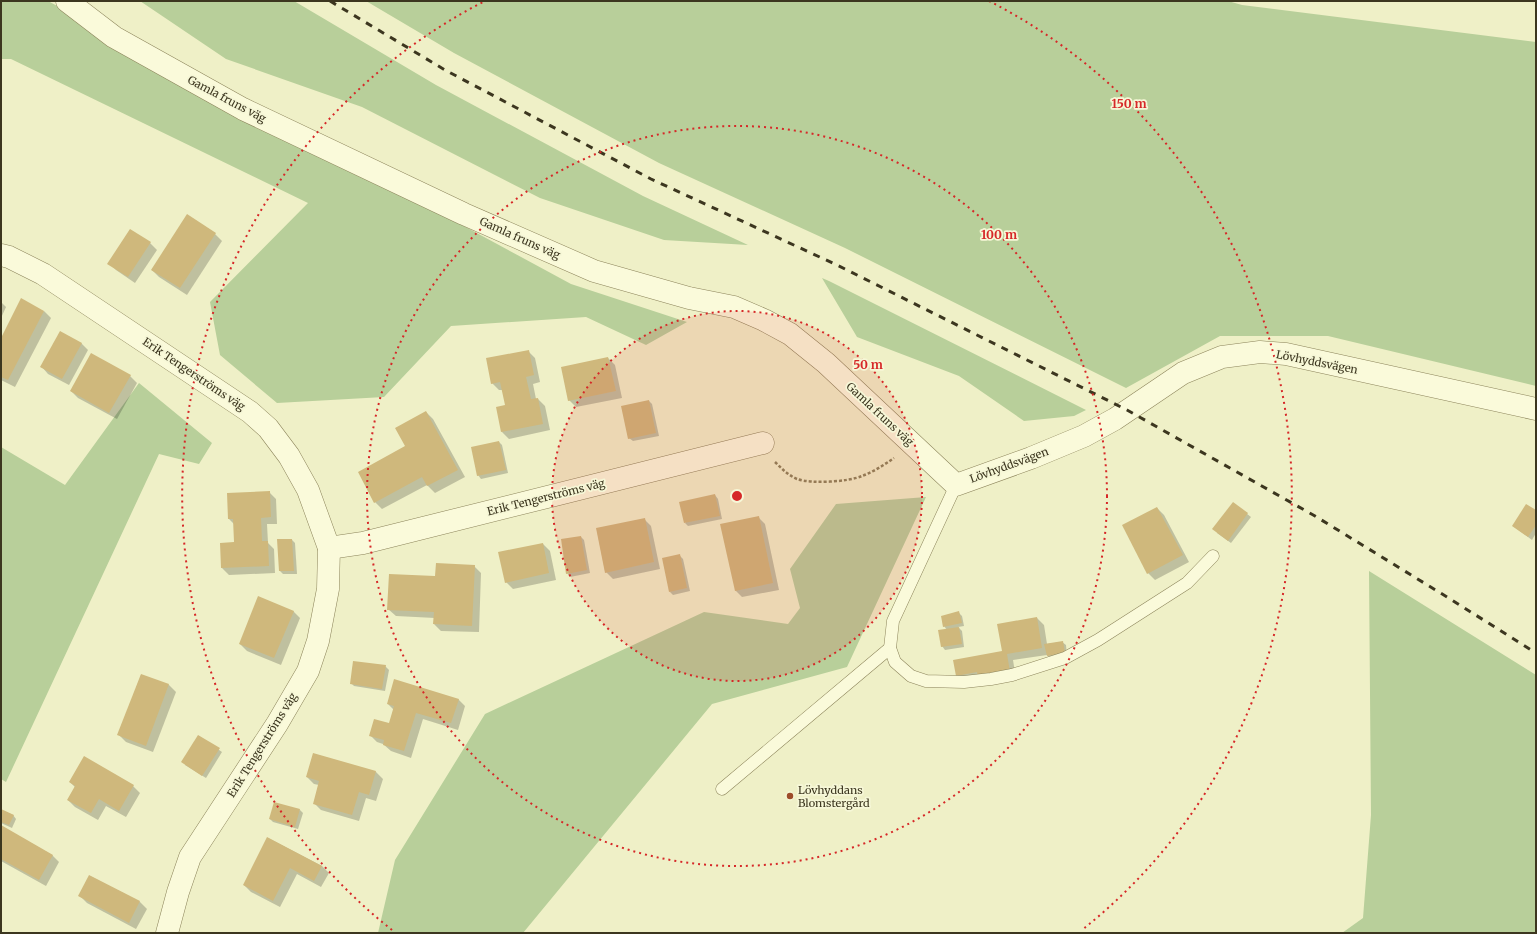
<svg xmlns="http://www.w3.org/2000/svg" width="1537" height="934" font-family="Merriweather,serif">
	<rect width="100%" height="100%" fill="#eff0c7"/>
	<g fill="#b8cf9a">
		<polygon points="1,1 48,1 571,284 687,322 646,345 586,317 451,326 384,397 277,403 220,355 210,302 308,203 11,59 1,59"/>
		<polygon points="140,1 294,1 436,85 643,196 748,245 664,240 540,198 362,107 226,59"/>
		<polygon points="366,1 1228,1 1242,5 1536,42 1536,386 1328,336 1220,336 1126,388 845,248 659,163 454,53"/>
		<polygon points="822,278 829,281 1086,410 1074,416 1024,421 959,376 857,337"/>
		<polygon points="139,383 212,443 199,464 159,454 6,782 1,779 1,447 65,485"/>
		<polygon points="926,497 847,667 712,704 523,933 378,933 395,860 485,714 704,612 788,624 800,608 790,569 836,504"/>
		<polygon points="1369,571 1536,675 1536,933 1342,933 1363,918 1371,815"/>
	</g>
	<g fill="#0003">
		<polygon points="130,230 150,243 157,250 135,283 116,270 109,263"/>
		<polygon points="215,234 222,241 187,295 159,277 152,270"/>
		<polygon points="1,302 6,307 1,318"/>
		<polygon points="44,311 51,318 15,387 1,380 1,340"/>
		<polygon points="81,343 88,350 69,385 48,374 42,367"/>
		<polygon points="528,351 535,358 540,382 533,384 536,399 538,399 545,406 550,430 509,439 502,432 506,405 503,390 499,390 492,383"/>
		<polygon points="608,358 615,365 622,398 576,407 569,400"/>
		<polygon points="130,376 137,383 117,419 78,398 71,391"/>
		<polygon points="649,401 652,404 659,436 633,441 629,438"/>
		<polygon points="426,412 433,419 465,477 435,493 427,485 382,509 375,502"/>
		<polygon points="499,442 502,445 508,473 481,479 478,475"/>
		<polygon points="269,492 276,499 277,524 267,524 268,543 274,549 275,573 229,575 222,568 235,543 234,524 229,519"/>
		<polygon points="715,495 718,499 722,519 688,526 685,523"/>
		<polygon points="1233,503 1251,517 1231,543 1217,533"/>
		<polygon points="1157,508 1164,515 1189,562 1155,580 1148,573"/>
		<polygon points="1536,511 1536,533 1532,540 1513,526"/>
		<polygon points="758,517 765,524 779,590 742,597 735,590"/>
		<polygon points="644,519 651,526 660,569 613,579 606,572"/>
		<polygon points="581,537 584,540 590,573 570,577 567,573"/>
		<polygon points="292,540 295,543 297,574 283,574 280,571"/>
		<polygon points="543,544 550,551 556,580 513,589 506,582"/>
		<polygon points="680,556 683,559 690,591 673,595 670,592"/>
		<polygon points="474,566 481,573 479,632 441,631 434,624 435,618 396,616 388,609 436,577"/>
		<polygon points="293,611 300,618 281,665 247,651 240,644"/>
		<polygon points="959,613 962,616 964,626 958,627 962,631 964,647 945,650 942,646 947,630 944,626"/>
		<polygon points="1037,618 1044,625 1047,644 1062,642 1066,645 1067,656 1051,659 1047,655 1013,660 1016,679 964,682 957,675 1003,652"/>
		<polygon points="385,666 389,670 385,691 354,686 351,683"/>
		<polygon points="141,675 169,685 176,692 153,752 126,742 119,735"/>
		<polygon points="458,699 465,706 458,730 423,719 411,758 391,751 383,744 377,742 370,735 390,724 394,710 388,704"/>
		<polygon points="199,736 222,752 206,778 185,765"/>
		<polygon points="314,754 376,772 383,779 376,801 366,798 359,821 321,810 314,803 319,785 314,784 307,777"/>
		<polygon points="70,782 133,786 140,793 126,817 106,806 98,820 75,807 68,800 75,787"/>
		<polygon points="1,810 13,815 16,819 12,828 1,823"/>
		<polygon points="300,810 303,813 298,829 273,822 270,819"/>
		<polygon points="1,826 52,855 59,862 46,886 1,861"/>
		<polygon points="268,838 322,866 329,873 321,887 297,874 280,907 251,892 244,885"/>
		<polygon points="90,876 140,902 147,909 136,929 87,903 80,896"/>
	</g>
	<g fill="#cfb87c">
		<polygon points="187,214 216,233 180,288 151,270"/>
		<polygon points="130,229 151,242 128,277 107,264"/>
		<polygon points="21,298 44,311 8,380 1,377 1,338"/>
		<polygon points="60,331 82,343 62,379 40,367"/>
		<polygon points="529,350 534,375 526,377 531,399 538,398 543,424 501,432 496,407 505,405 500,382 491,384 486,358"/>
		<polygon points="91,353 131,375 109,413 70,391"/>
		<polygon points="608,357 616,391 568,401 561,367"/>
		<polygon points="649,400 656,433 628,439 621,406"/>
		<polygon points="426,411 458,470 427,486 422,477 374,503 358,472 405,446 395,428"/>
		<polygon points="499,441 506,470 477,476 471,447"/>
		<polygon points="270,491 271,517 261,518 262,541 268,541 269,566 221,568 220,543 234,542 233,519 228,519 227,493"/>
		<polygon points="715,494 720,516 684,523 679,502"/>
		<polygon points="1233,502 1248,513 1228,541 1212,529"/>
		<polygon points="1526,504 1536,510 1536,525 1528,537 1512,526"/>
		<polygon points="1157,507 1183,555 1147,574 1122,525"/>
		<polygon points="759,516 773,583 735,591 720,524"/>
		<polygon points="645,518 654,562 605,573 596,528"/>
		<polygon points="581,536 587,570 566,574 561,539"/>
		<polygon points="277,539 292,539 294,571 279,571"/>
		<polygon points="543,543 549,573 505,583 498,552"/>
		<polygon points="680,554 687,588 669,592 662,558"/>
		<polygon points="436,563 475,565 472,626 433,624 434,612 387,610 389,574 435,576"/>
		<polygon points="258,596 294,611 274,658 239,644"/>
		<polygon points="959,611 962,623 943,627 941,616"/>
		<polygon points="1037,617 1042,648 1007,654 1010,672 978,678 977,672 956,676 953,660 1002,651 997,624"/>
		<polygon points="959,627 962,644 941,647 938,630"/>
		<polygon points="1063,641 1065,653 1047,656 1044,644"/>
		<polygon points="353,661 386,665 382,689 350,684"/>
		<polygon points="141,674 169,684 146,746 117,735"/>
		<polygon points="394,679 459,699 451,723 416,713 404,751 383,745 384,740 369,736 374,719 389,723 394,706 387,704"/>
		<polygon points="198,735 220,748 202,776 181,762"/>
		<polygon points="313,753 376,771 369,795 359,792 352,815 313,804 319,781 306,777"/>
		<polygon points="84,756 134,785 119,811 99,799 91,813 67,800 75,786 69,782"/>
		<polygon points="274,802 300,809 295,827 269,819"/>
		<polygon points="1,809 14,815 9,825 1,822"/>
		<polygon points="1,825 53,855 39,880 1,859"/>
		<polygon points="267,837 322,866 314,881 290,868 273,901 243,885"/>
		<polygon points="89,875 140,901 129,923 78,896"/>
	</g>
	<g fill="none" stroke-linecap="round" stroke-linejoin="round">
		<defs>
			<g id="lane">
				<polyline points="956,485 893,621 890,648 895,662 911,676 926,681 964,682 991,679 1012,675 1065,658 1098,640 1187,583 1213,556"/>
				<polyline points="722,789 890,648"/>
			</g>
			<g id="street">
				<polyline points="67,1 114,37 243,109 464,214 594,271 689,298 734,307 764,320 790,334 826,363 956,485 1031,458 1084,436 1115,419 1183,373 1222,357 1260,352 1286,354 1536,409"/>
				<polyline points="1,255 9,257 43,274 250,412 268,428 289,456 308,490 329,548 328,589 318,641 308,671 277,724 190,857 178,892 167,933"/>
				<polyline points="329,548 363,543 763,443"/>
			</g>
		</defs>
		<use href="#lane" stroke="#8c845b" stroke-width="13"/>
		<use href="#street" stroke="#8c845b" stroke-width="23"/>
		<path stroke="#8c845b" stroke-width="2.5" stroke-dasharray="3 2" stroke-linecap="butt" d="M775 462C782 469 788 475 797 479 811 484 848 482 862 476 873 472 884 465 894 458"/>
		<use href="#lane" stroke="#fafada" stroke-width="12"/>
		<use href="#street" stroke="#fafada" stroke-width="22"/>
		<polyline stroke="#3c361f" stroke-width="3" stroke-dasharray="7 7" stroke-linecap="butt" points="330,1 445,70 651,179 837,265 1127,410 1315,516 1447,597 1536,653"/>
	</g>
	<circle cx="737" cy="496" r="185" fill="#d62828" fill-opacity=".12"/>
	<g fill="none" stroke="#d62828" stroke-width="2" stroke-dasharray="2 4">
		<circle cx="737" cy="496" r="185"/>
		<circle cx="737" cy="496" r="370"/>
		<path d="M392 930A555 555 0 0 1 485 1M989 1A555 555 0 0 1 1082 930"/>
	</g>
	<circle fill="#9d4c29" stroke="#f6f7d7" stroke-width="1.5" cx="790" cy="796" r="4"/>
	<g text-anchor="middle" stroke-width="3.5" stroke-linejoin="round" paint-order="stroke">
		<g font-size="11" fill="#3c361f" stroke="#f6f7d7">
			<text transform="translate(227 99) rotate(28)" y="4">Gamla fruns väg</text>
			<text transform="translate(520 238) rotate(24)" y="4">Gamla fruns väg</text>
			<text transform="translate(1317 362) rotate(11)" y="4">Lövhyddsvägen</text>
			<text transform="translate(194 374) rotate(34)" y="4">Erik Tengerströms väg</text>
			<text transform="translate(880 414) rotate(43)" y="4">Gamla fruns väg</text>
			<text transform="translate(1009 465) rotate(-20)" y="4">Lövhyddsvägen</text>
			<text transform="translate(546 497) rotate(-14)" y="4">Erik Tengerströms väg</text>
			<text transform="translate(262 745) rotate(-58)" y="4">Erik Tengerströms väg</text>
		</g>
		<g font-size="11" fill="#3c361f" stroke="#f6f7d7" text-anchor="start">
			<text x="798" y="794">Lövhyddans<tspan x="798" dy="13">Blomstergård</tspan></text>
		</g>
	</g>
	<circle cx="737" cy="496" r="6" fill="#d62828" stroke="#f6f7d7" stroke-width="2"/>
	<g font-size="12" text-anchor="middle" font-weight="bold" fill="#d62828" stroke="#f6f7d7" stroke-width="3.5" stroke-linejoin="round" paint-order="stroke">
		<text x="1129" y="108">150 m</text>
		<text x="999" y="239">100 m</text>
		<text x="868" y="369">50 m</text>
	</g>
	<rect width="1537" height="934" fill="none" stroke="#3c361f" stroke-width="4"/>
</svg>
